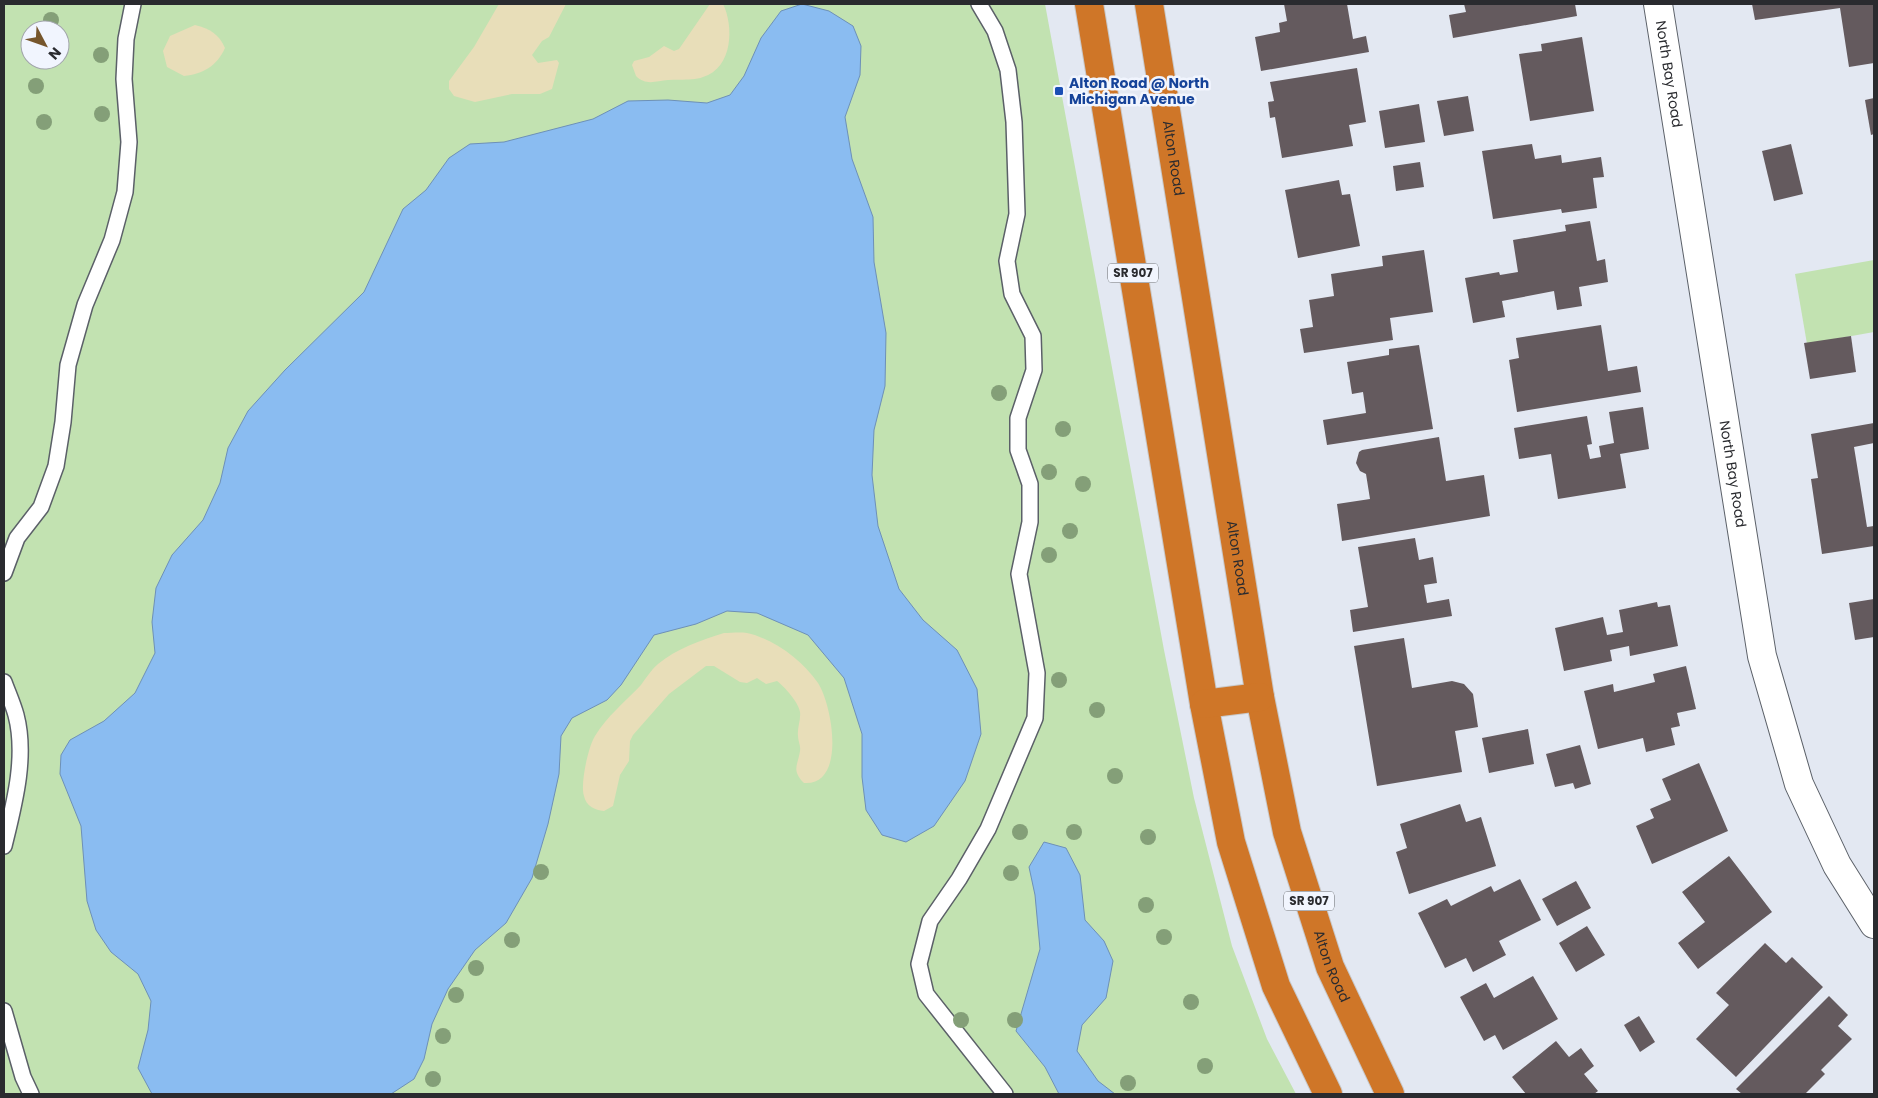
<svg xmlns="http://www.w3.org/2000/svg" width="1878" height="1098" font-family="Poppins,sans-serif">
	<rect width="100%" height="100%" fill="#e3e8f2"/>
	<g fill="#c2e2b1" fill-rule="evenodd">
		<path d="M4 4H1045L1164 650 1194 798 1232 946 1267 1039 1296 1094H4ZM30 30H60V60H30Z"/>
		<polygon points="1874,260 1874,332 1807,344 1795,274"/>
	</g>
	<g fill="#e8deb9">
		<polygon points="499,4 566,4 549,37 542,41 532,55 538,63 557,60 559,63 552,89 540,94 512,94 475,102 454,96 449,89 449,81 474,47"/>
		<path d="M710 4H723C734 26 733 68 703 77 693 81 679 79 668 80 656 81 646 86 636 76L632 65 634 61 649 57 664 46 674 51 679 49Z"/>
		<path d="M195 25C210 29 219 34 225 48 217 66 203 74 184 76L167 67 163 51 170 36Z"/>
		<path d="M724 633C731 633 739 632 747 633 774 639 802 660 818 683 832 704 847 786 804 783 791 770 798 765 800 751 801 746 798 741 798 736 797 728 801 720 800 712 799 703 784 686 777 681L766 684 757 678 747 683 740 682 714 666H706L669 694 633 735 630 741 629 761 620 775 613 806 604 811C595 810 586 806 584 796 580 785 588 747 595 736 607 716 625 702 641 685 646 678 651 670 658 664 676 649 701 640 724 633Z"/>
	</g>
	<g fill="#8abcf1" stroke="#6d90b7">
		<polygon points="802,4 829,11 853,26 861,46 860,75 845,117 852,159 873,217 874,262 886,333 885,386 874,430 872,475 878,526 899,589 923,620 957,650 977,689 981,734 965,781 934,826 906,842 882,835 866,810 862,777 862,734 844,678 808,635 757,613 727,611 696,624 654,635 621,685 607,700 572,718 561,736 559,774 548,824 532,878 506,923 475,950 448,989 432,1024 424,1059 414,1079 391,1094 152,1094 138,1068 148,1030 151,1001 138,974 111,952 96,930 87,901 81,826 60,774 61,755 70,740 104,721 135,693 155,653 152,622 156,588 172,555 203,520 220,483 228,448 248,411 285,370 364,292 403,209 426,190 449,158 470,144 504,142 593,119 628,101 668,100 707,103 730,95 744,76 761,38 781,11"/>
		<polygon points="1044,842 1066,848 1080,875 1085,920 1104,941 1113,961 1106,998 1082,1025 1077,1051 1098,1081 1115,1094 1059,1094 1045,1067 1016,1031 1040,949 1035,895 1029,867"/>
	</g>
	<g fill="#645a5e">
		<polygon points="1284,4 1347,4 1353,39 1366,36 1369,52 1261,71 1255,37 1280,32 1279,23 1287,21"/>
		<polygon points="1464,4 1575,4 1577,16 1453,38 1449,15 1466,12"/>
		<polygon points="1752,4 1874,4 1874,63 1849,67 1840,8 1755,20"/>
		<polygon points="1582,37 1594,111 1530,121 1519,54 1542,51 1541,44"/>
		<polygon points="1357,68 1366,122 1349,125 1353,146 1282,158 1275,117 1270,118 1268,102 1274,101 1270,82"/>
		<polygon points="1468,96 1474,131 1444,136 1437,101"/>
		<polygon points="1874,98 1874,134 1871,135 1865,100"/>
		<polygon points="1419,104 1425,142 1385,148 1379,111"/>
		<polygon points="1532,144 1535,159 1561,155 1562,163 1601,157 1604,177 1593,178 1597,208 1562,213 1561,209 1493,219 1482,151"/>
		<polygon points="1791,144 1803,194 1774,201 1762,151"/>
		<polygon points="1420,162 1424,187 1396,191 1393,166"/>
		<polygon points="1339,180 1342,195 1350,194 1360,246 1298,258 1285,190"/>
		<polygon points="1590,221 1597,261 1605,259 1608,282 1579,287 1582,306 1557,310 1554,291 1502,301 1505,317 1473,323 1465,278 1499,272 1500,275 1518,272 1513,240 1566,231 1565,225"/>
		<polygon points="1424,250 1433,312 1390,318 1393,340 1304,353 1300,329 1313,327 1309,300 1334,296 1331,274 1383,266 1382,256"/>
		<polygon points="1601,325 1608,371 1637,366 1641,392 1517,412 1509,360 1519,358 1516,338"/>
		<polygon points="1851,336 1856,372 1810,379 1804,343"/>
		<polygon points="1419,345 1433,429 1327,445 1323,420 1366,413 1363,392 1352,394 1347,362 1389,355 1389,349"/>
		<polygon points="1643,407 1649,449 1620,454 1626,488 1558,499 1551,454 1519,459 1514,428 1587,416 1592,444 1587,445 1590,459 1601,457 1599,446 1614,443 1609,412"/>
		<polygon points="1874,423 1874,443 1854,447 1867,527 1874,526 1874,546 1822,554 1811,479 1818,478 1811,434"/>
		<polygon points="1439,437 1446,481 1484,475 1490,516 1342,541 1337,504 1370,499 1366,474 1360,471 1356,463 1359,452 1362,450"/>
		<polygon points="1415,538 1419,560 1433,557 1437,583 1424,585 1427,603 1449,599 1452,616 1353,632 1350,610 1368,607 1358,547"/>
		<polygon points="1874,599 1874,637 1855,640 1849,603"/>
		<polygon points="1657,602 1658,607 1670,605 1678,646 1630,656 1629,646 1610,650 1612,661 1564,671 1555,628 1603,617 1607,635 1623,632 1619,610"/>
		<polygon points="1404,638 1412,688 1452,681 1464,684 1473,694 1478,727 1455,731 1462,772 1377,786 1354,646"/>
		<polygon points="1686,666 1696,709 1677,713 1680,726 1671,728 1675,745 1646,752 1643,738 1598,749 1584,691 1613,684 1614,692 1655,682 1653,674"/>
		<polygon points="1528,729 1534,764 1489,773 1482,738"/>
		<polygon points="1580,745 1591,784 1575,789 1573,783 1555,787 1546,754"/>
		<polygon points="1699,763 1728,831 1652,864 1636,826 1654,818 1650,809 1671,800 1662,779"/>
		<polygon points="1460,804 1466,822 1481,817 1496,866 1409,894 1396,852 1407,848 1400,824"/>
		<polygon points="1729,856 1772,912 1698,969 1678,943 1705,922 1682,892"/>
		<polygon points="1520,879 1541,920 1499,941 1506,955 1473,972 1466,958 1445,968 1418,913 1447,899 1451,906 1491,886 1494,892"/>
		<polygon points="1576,881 1591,908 1557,926 1542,899"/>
		<polygon points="1587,926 1605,955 1576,972 1559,943"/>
		<polygon points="1765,943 1786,963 1792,957 1823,987 1736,1077 1696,1039 1729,1005 1716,993"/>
		<polygon points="1533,976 1558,1019 1503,1050 1495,1035 1484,1041 1460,997 1486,983 1494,998"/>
		<polygon points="1829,996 1848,1015 1838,1026 1852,1039 1821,1070 1825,1074 1805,1094 1742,1094 1736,1089"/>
		<polygon points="1639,1016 1655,1042 1640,1052 1624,1025"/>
		<polygon points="1556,1041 1569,1057 1581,1048 1594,1066 1584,1074 1598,1091 1594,1094 1526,1094 1512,1077"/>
	</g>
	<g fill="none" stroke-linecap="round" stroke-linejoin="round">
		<defs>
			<g id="lane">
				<polyline points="979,4 995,31 1008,70 1014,122 1017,214 1007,261 1012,294 1033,336 1034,370 1018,418 1018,450 1030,484 1030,522 1019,574 1037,673 1035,718 988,829 959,879 930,921 919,964 926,994 1005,1094"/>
				<polyline points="4,573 17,538 41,507 56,466 63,422 68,365 85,305 112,240 125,192 129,142 124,79 126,39 133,4"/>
				<path d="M4 682C8 693 13 704 16 715 27 757 14 805 4 846"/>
				<polyline points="4,1011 23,1077 31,1094"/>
			</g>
			<g id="street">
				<path id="s1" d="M1658 4 1762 656 1799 784 1837 865 1874 924"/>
			</g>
			<g id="highway">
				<polyline points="1089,4 1204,704 1231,842 1276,986 1328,1094"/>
				<path id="s2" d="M1149 4 1260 697 1287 832 1330 967 1390 1094"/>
				<polyline points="1204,704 1260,697"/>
			</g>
		</defs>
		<use href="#lane" stroke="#5b6068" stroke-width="18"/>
		<use href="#street" stroke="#5b6068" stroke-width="30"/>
		<use href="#highway" stroke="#c8c8c9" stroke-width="30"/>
		<use href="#lane" stroke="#fff" stroke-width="15"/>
		<use href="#street" stroke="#fff" stroke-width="28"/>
		<use href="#highway" stroke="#cf7628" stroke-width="28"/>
	</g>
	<g fill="#849f78">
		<circle cx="51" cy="20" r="8"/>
		<circle cx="101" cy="55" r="8"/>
		<circle cx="36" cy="86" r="8"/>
		<circle cx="102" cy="114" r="8"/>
		<circle cx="44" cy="122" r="8"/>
		<circle cx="999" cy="393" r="8"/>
		<circle cx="1063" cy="429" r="8"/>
		<circle cx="1049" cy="472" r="8"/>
		<circle cx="1083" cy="484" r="8"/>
		<circle cx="1070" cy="531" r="8"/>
		<circle cx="1049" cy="555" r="8"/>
		<circle cx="1059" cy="680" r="8"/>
		<circle cx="1097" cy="710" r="8"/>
		<circle cx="1115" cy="776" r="8"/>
		<circle cx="1020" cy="832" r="8"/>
		<circle cx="1074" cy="832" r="8"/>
		<circle cx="1148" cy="837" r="8"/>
		<circle cx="541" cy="872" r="8"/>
		<circle cx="1011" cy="873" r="8"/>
		<circle cx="1146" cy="905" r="8"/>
		<circle cx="1164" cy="937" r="8"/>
		<circle cx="512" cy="940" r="8"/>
		<circle cx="476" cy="968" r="8"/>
		<circle cx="456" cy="995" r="8"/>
		<circle cx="1191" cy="1002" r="8"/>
		<circle cx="961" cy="1020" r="8"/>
		<circle cx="1015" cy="1020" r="8"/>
		<circle cx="443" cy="1036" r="8"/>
		<circle cx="1205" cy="1066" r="8"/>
		<circle cx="433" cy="1079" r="8"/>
		<circle cx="1128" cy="1083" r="8"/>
	</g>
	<rect fill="#1a4fb4" stroke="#f1f5fe" stroke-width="2" x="1054" y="86" width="10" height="10" rx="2.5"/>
	<g text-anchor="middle" stroke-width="5" stroke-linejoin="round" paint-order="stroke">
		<g fill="#f1f5fe" stroke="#66686d" stroke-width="1">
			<rect x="1108" y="263.5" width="50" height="19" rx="4"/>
			<rect x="1284" y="891.5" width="50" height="19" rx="4"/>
		</g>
		<g font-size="12" font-weight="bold" fill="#2a2b2f">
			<text x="1133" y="277">SR 907</text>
			<text x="1309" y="905">SR 907</text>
		</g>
		<g font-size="14" fill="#2a2b2f" stroke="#f1f5fe">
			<text dy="5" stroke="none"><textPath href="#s1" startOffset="71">North Bay Road</textPath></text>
			<text dy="5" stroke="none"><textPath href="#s2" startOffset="156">Alton Road</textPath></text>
			<text dy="5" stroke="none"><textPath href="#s1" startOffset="476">North Bay Road</textPath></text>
			<text dy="5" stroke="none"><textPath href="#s2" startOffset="561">Alton Road</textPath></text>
			<text dy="5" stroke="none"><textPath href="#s2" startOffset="981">Alton Road</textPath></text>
		</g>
		<g font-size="14" font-weight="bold" fill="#164399" stroke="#f1f5fe" text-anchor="start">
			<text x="1069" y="88">Alton Road @ North<tspan x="1069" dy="16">Michigan Avenue</tspan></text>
		</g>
	</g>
	<rect width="1878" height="1098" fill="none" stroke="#2a2b2f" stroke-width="10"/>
	<g transform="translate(45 45) rotate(131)"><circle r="24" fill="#f1f5fe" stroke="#a1a4ab"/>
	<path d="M0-4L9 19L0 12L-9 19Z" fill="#76562c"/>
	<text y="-8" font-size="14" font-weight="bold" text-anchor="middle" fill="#2a2b2f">N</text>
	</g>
</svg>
